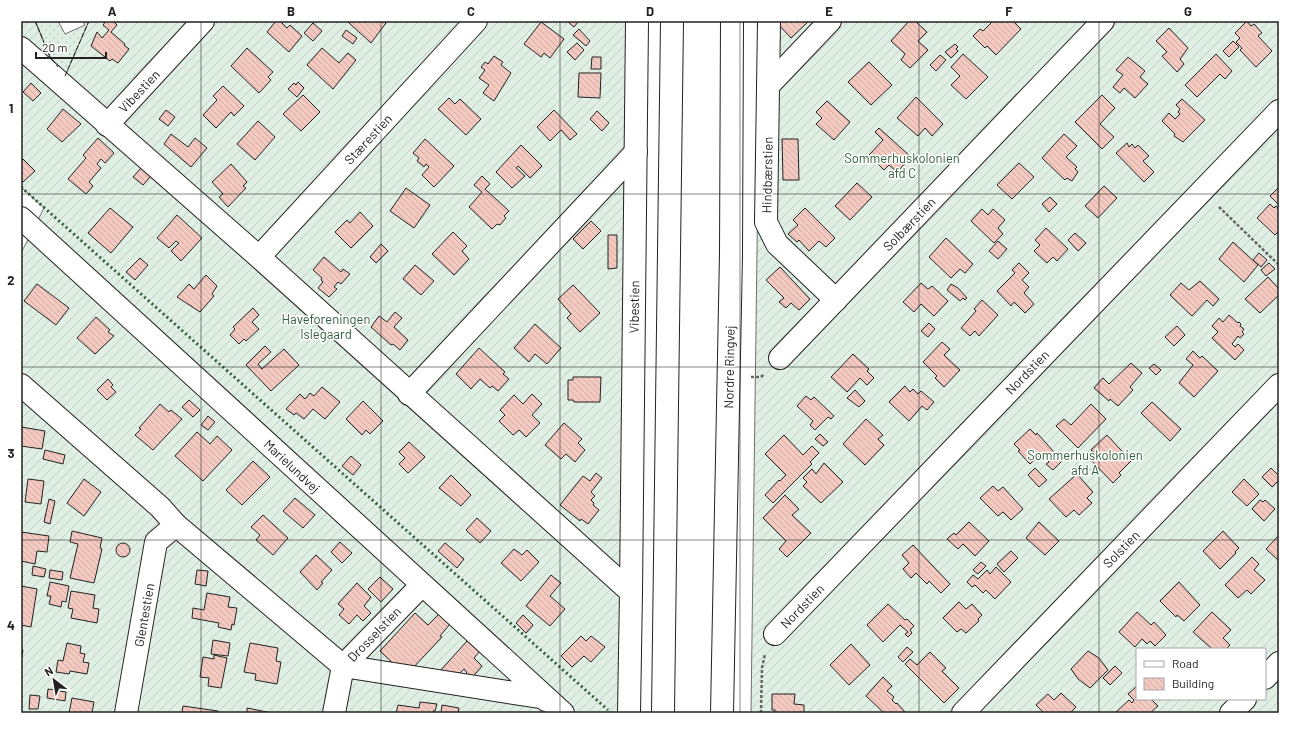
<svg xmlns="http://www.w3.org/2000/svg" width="1300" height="734" font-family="Barlow,sans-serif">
	<defs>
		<pattern id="grass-dots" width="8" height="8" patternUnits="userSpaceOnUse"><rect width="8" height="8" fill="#e0efe3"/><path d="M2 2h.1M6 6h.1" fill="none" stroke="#c0cdc2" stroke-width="1.8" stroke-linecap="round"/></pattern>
		<pattern id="garden-furrows" width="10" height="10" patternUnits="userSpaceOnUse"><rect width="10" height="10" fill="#e0efe3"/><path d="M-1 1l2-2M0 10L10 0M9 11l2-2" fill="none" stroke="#c0cdc2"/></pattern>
		<pattern id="building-back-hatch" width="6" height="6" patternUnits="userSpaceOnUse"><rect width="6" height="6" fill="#f3c9c0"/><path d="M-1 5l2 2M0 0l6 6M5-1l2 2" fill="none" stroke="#d0aca5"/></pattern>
	</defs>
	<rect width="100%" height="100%" fill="#fff"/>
	<polygon fill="url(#grass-dots)" stroke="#6f6f6f" points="38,21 58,21 65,34 85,25 83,21 89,21 65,77 50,57 36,22"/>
	<g fill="url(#garden-furrows)" stroke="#6f6f6f" fill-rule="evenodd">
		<polygon points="21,21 35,21 50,57 65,76 89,21 636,21 624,713 21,713 21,253 44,208 21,187"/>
		<path d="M760 21H1279V713H751ZM1137 649H1265V699H1137Z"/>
	</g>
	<g fill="url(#building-back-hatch)" stroke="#222">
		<polygon points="106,21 113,21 117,25 111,32 125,44 124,45 129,49 118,63 112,59 110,61 91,46 97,32 102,38 109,30 103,25"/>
		<polygon points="276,21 280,21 287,28 290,25 302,36 289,52 267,32"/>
		<polygon points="349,21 384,21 386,23 371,43 348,22"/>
		<polygon points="567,21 579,21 574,27"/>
		<polygon points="775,21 809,21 791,38"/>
		<polygon points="909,21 915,21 927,32 918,41 928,50 910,68 901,60 905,54 891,41"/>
		<polygon points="993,21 1013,21 1021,29 996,55 987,46 985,48 973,36 980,29 983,31"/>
		<polygon points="1247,21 1251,26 1254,24 1262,33 1258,36 1272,51 1256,67 1240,50 1242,48 1236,42 1240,38 1235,33"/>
		<polygon points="541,22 564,39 550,58 544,53 541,57 524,44"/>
		<polygon points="313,23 322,31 313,41 304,33"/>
		<polygon points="1169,28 1188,48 1180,59 1184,64 1177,72 1162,56 1167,52 1156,41"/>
		<polygon points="579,29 590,41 586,46 573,35"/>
		<polygon points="346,30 357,38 353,44 342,36"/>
		<polygon points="1233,41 1239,47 1229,57 1223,51"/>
		<polygon points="577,43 584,50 575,60 567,52"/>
		<polygon points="955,44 958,47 956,49 958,51 951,58 945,52"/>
		<polygon points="247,48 273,72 268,77 271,80 259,93 231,66"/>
		<polygon points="322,48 339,63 348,53 356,60 333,89 307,65"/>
		<polygon points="963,54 988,77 966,99 951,85 960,76 951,67"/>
		<polygon points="1216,54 1232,71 1225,79 1220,74 1197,97 1185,85"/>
		<polygon points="940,55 946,60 936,71 930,65"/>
		<polygon points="494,56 503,62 501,65 511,73 494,101 483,93 489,85 479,78 485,70 481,67 485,62 488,64"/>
		<polygon points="592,57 601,57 601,69 591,69"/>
		<polygon points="1128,57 1145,71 1140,77 1148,84 1135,98 1124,88 1120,93 1113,87 1123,75 1116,70"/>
		<polygon points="869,62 892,85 871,105 848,82"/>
		<polygon points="579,73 601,73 600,98 578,97"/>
		<polygon points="298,82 304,88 297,97 288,89 294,83 296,85"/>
		<polygon points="31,83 41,93 33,101 23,92"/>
		<polygon points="223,86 244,106 234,116 231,112 216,128 203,115 217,100 213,96"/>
		<polygon points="303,95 320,112 301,131 283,114"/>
		<polygon points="1102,95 1115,108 1100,124 1114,137 1102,149 1075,122"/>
		<polygon points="916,97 943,124 932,136 925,128 918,136 897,118"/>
		<polygon points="449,98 455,104 460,99 481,119 466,135 438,109"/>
		<polygon points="1182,99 1205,120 1183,142 1174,136 1175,134 1162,121 1169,113 1175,119 1180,114 1178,112 1180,109 1176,105"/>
		<polygon points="827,101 850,122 834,140 816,124 822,118 816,112"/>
		<polygon points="63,109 81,124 62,142 47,129"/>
		<polygon points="166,110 175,117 168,126 159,119"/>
		<polygon points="554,110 577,134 570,140 561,130 550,141 537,127"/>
		<polygon points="597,111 609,123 602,131 590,119"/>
		<polygon points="258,121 275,137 255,160 237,144"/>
		<polygon points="879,128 911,157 897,172 889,165 884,170 869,155 883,140 875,132"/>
		<polygon points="171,134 188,147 195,138 207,148 191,167 164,144"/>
		<polygon points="1064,134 1077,146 1066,157 1077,167 1075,169 1078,172 1072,181 1067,178 1065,180 1042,158"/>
		<polygon points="98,138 114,153 105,163 101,159 97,164 101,168 89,182 93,186 86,194 68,179 86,158 83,155"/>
		<polygon points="425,139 454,166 434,187 422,175 429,167 426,164 424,167 417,161 419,158 413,153"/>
		<polygon points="782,139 798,139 799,180 783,180"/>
		<polygon points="1127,143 1129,147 1132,144 1135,148 1138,145 1149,156 1143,161 1154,172 1144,182 1116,153"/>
		<polygon points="521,145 542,166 530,178 518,166 516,168 525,176 512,188 496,172"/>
		<polygon points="23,159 35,171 23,182 21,180 21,162"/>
		<polygon points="1019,163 1034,177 1012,199 997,185"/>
		<polygon points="231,164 247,182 243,186 246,188 228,207 219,197 223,194 212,182"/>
		<polygon points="141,168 151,176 143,185 133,177"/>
		<polygon points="482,176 490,184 485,189 509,211 504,216 506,218 500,225 497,224 492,229 469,207 482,192 474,185"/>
		<polygon points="857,183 872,197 850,220 835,206"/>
		<polygon points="1104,186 1117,198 1098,218 1085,206"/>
		<polygon points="1279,187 1279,205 1270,196"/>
		<polygon points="406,188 430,205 414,228 390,211"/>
		<polygon points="1050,197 1057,204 1049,212 1042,204"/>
		<polygon points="1270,204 1274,208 1276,206 1279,209 1279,231 1275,235 1257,218"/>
		<polygon points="110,208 133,227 111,253 88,233"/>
		<polygon points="805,208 835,238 826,247 819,241 809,251 799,240 797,242 788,234 798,225 793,220"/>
		<polygon points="982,209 988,215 993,209 1005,220 998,228 1003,234 994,243 971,221"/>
		<polygon points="360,212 373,226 351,248 335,232 347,220 350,223"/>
		<polygon points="177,215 202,238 181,261 171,251 179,243 176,241 169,248 157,238"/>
		<polygon points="591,221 601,231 583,249 573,239"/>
		<polygon points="1046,228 1068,249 1057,261 1053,257 1047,263 1034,251 1040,245 1035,240"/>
		<polygon points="453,232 467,246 462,251 469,259 454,275 432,254"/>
		<polygon points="1075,233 1086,243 1078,251 1068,240"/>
		<polygon points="608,235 617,235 617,268 608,269"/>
		<polygon points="946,238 973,264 965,273 960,269 951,278 929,257"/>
		<polygon points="998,241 1007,249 998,259 989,251"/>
		<polygon points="1233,242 1258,265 1244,282 1219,259"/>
		<polygon points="381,244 388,251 376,263 370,257"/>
		<polygon points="1259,253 1267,260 1261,267 1253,260"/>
		<polygon points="324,257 341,272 343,269 350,274 341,284 338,282 334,287 337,289 329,297 318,288 323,282 321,280 322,278 313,270"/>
		<polygon points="140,258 148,265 135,280 126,272"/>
		<polygon points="1019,263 1029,273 1022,280 1029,287 1024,293 1034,304 1025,313 1014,302 1011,306 997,291 1015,273 1012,270"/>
		<polygon points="1269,263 1275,269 1266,276 1261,270"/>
		<polygon points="415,265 434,281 421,295 403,279"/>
		<polygon points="780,267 810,299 799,310 791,303 786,308 779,302 784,298 766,280"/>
		<polygon points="206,275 217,286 212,294 214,296 200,312 177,297 189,284 194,289"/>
		<polygon points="1268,277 1279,289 1279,295 1260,313 1245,299"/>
		<polygon points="1200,281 1219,299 1213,306 1207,300 1192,316 1170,295 1181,283 1189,290"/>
		<polygon points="921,283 928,289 932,286 948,301 934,316 921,304 914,312 903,302"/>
		<polygon points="37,284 69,308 56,325 24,301"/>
		<polygon points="951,284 958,288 967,298 965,300 963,298 960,301 947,290"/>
		<polygon points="573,285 600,313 580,332 567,318 571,314 558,299"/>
		<polygon points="982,300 998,315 979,336 975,331 970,336 961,328 976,311 974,309"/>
		<polygon points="253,308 259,315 252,322 259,329 246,341 244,339 239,344 230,335 235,329 233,327"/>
		<polygon points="395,312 402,318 394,327 408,340 400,350 393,344 391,345 371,327 379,316 387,322"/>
		<polygon points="1229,315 1238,323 1239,322 1241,324 1240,326 1244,329 1242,332 1244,334 1240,338 1238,336 1232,344 1235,347 1238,344 1244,350 1235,360 1212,338 1218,332 1212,326 1219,318 1223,322"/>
		<polygon points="96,317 110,330 108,332 114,336 95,354 77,338"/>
		<polygon points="929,323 935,329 928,337 921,331"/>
		<polygon points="535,324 561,348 547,364 535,354 529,362 514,348"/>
		<polygon points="1177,326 1185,335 1174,346 1165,337"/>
		<polygon points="942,342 950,349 944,355 960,370 944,387 935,378 937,376 923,362"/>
		<polygon points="265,346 271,352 258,364 262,369 284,349 299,365 271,391 246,365"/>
		<polygon points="479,348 505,372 503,374 509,379 498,391 492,386 490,388 480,379 471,389 456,374"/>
		<polygon points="1193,351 1200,358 1202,356 1218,371 1194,397 1179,383 1193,365 1186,359"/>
		<polygon points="853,354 869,369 867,371 874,378 867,385 860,378 847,392 831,377"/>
		<polygon points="1131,363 1142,373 1130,387 1133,390 1118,406 1110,399 1109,401 1094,388 1103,378 1109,384"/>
		<polygon points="1154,364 1161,370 1156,375 1149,368"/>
		<polygon points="573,377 601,377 600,402 574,402 573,400 568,400 568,380 573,380"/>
		<polygon points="108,379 113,385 111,387 116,392 107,400 97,390"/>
		<polygon points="905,386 910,392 913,389 918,394 921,391 934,402 927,410 922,406 909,421 889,402"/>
		<polygon points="322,387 340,402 325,419 313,409 304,419 296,413 294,415 286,409 300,394 305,399 310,393 314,396"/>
		<polygon points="855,390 865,401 859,407 847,398"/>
		<polygon points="532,394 542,404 532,415 540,423 526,437 519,430 513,435 499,421 505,415 500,410 514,395 523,404"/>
		<polygon points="806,396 811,400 814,397 834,416 831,419 828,417 815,430 810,425 813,421 797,406"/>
		<polygon points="189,400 200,410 193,417 182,407"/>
		<polygon points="363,401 383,421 370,434 366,430 362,435 346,419"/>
		<polygon points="1152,402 1181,429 1170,441 1141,413"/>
		<polygon points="160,404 169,412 171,410 182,419 153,450 135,435 141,429 139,428"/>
		<polygon points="1091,404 1106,419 1078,448 1056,426 1064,419 1071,425"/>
		<polygon points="208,416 215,422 208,430 201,425"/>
		<polygon points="866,419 883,435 878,439 884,445 865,465 843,444"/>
		<polygon points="564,423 582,439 578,443 585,450 575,462 566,454 561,459 545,445"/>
		<polygon points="21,427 45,431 42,449 21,446"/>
		<polygon points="1030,429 1036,435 1037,433 1062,461 1053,470 1046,464 1049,462 1041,454 1030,464 1018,451 1020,450 1014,444"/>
		<polygon points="197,432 210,444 217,436 232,450 203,481 175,456"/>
		<polygon points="820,434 828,442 823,446 815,439"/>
		<polygon points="784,435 803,455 812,446 819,453 810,462 812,464 773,503 765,495 779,480 780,481 786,475 765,454"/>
		<polygon points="1107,435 1131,461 1119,473 1121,475 1113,483 1089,458 1095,453 1091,450"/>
		<polygon points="409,442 425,457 408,473 399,464 405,458 399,452"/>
		<polygon points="45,450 65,455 63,464 43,459"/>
		<polygon points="351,456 361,465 353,475 342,466"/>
		<polygon points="253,461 270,477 242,505 226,490"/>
		<polygon points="824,463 843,482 821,503 803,486 807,482 803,478 812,469 816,474"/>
		<polygon points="1035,468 1047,480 1039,487 1028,475"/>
		<polygon points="1271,468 1279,476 1279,480 1272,487 1262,477"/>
		<polygon points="596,473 602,478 591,492 595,496 591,500 594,503 593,505 599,510 588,524 581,519 580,521 560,505 583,476 590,481"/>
		<polygon points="1077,474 1093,492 1087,498 1092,503 1079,515 1074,510 1066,517 1049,499"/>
		<polygon points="451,475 471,495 461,506 439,488"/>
		<polygon points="28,479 44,481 41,504 25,502"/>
		<polygon points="84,479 101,492 84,516 67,503"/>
		<polygon points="1244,479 1259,494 1247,506 1232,492"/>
		<polygon points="993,486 998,491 1003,487 1023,509 1011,520 1003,512 998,516 980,498"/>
		<polygon points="785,495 799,509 792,515 811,533 787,557 779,549 786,541 763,518"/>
		<polygon points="295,498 315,515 303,528 283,511"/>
		<polygon points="49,499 55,501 50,524 44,522"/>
		<polygon points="1260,500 1263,502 1265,500 1275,509 1264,521 1252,509"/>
		<polygon points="263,515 288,538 273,555 256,540 260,535 251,527"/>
		<polygon points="477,518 491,531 480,543 466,530"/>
		<polygon points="969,522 989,541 975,556 963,544 958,549 947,539 954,533 956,535"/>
		<polygon points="1039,522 1059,541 1045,555 1026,538"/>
		<polygon points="72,531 102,538 100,548 102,549 94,583 70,578 78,544 70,542"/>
		<polygon points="1223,531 1239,548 1235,552 1236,553 1220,569 1203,551"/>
		<polygon points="21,532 49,536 47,552 37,551 35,564 21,561"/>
		<polygon points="1279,535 1279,561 1266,549"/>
		<polygon points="340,542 352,553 342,563 331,552"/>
		<circle cx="123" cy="550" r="7"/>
		<polygon points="445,543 464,559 457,568 438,551"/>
		<polygon points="913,545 950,584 941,593 929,581 927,584 916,573 911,578 903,569 909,563 902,555"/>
		<polygon points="514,549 522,555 527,550 539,562 521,581 501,563"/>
		<polygon points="1011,551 1018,558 1004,572 997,564"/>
		<polygon points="316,555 332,570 321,582 323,583 317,590 300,572"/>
		<polygon points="1252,557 1259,564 1254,570 1265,580 1251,594 1247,590 1238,598 1225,585"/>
		<polygon points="981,562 986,566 978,574 973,570"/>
		<polygon points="33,566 46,569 44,577 32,575"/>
		<polygon points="996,567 1011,582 995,599 986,590 983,593 975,585 972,587 967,582 973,575 978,579 987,570 990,574"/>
		<polygon points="50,570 63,572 62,580 49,578"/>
		<polygon points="197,570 208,571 206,586 195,584"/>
		<polygon points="551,575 561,583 550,596 565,609 550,626 526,606"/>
		<polygon points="380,577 393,589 381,602 368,589"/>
		<polygon points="50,582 69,586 66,602 62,601 61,607 49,604 51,596 47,596"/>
		<polygon points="1179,582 1200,605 1184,621 1177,615 1176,617 1160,601"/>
		<polygon points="357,583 371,597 364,606 371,613 363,621 357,615 349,624 339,615 344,609 338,604"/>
		<polygon points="21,586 37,589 31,627 21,625"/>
		<polygon points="71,591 95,595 93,608 99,609 97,623 71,618 73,609 68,608"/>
		<polygon points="207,593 230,597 228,607 237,608 234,625 232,624 231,630 218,627 219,623 192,618 193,608 204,610"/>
		<polygon points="959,602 966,609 972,604 982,615 978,619 979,621 966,633 961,629 957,632 943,618"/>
		<polygon points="888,604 905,620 907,619 914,626 910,630 912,633 908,637 905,634 908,632 900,625 883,642 867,625"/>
		<polygon points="1137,612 1151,625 1154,622 1166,635 1155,646 1150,641 1147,644 1142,639 1135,647 1119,632"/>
		<polygon points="1212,612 1231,630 1223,638 1230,645 1226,649 1212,649 1193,632"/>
		<polygon points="415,613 428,625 439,614 450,624 440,636 442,637 412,669 407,664 401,671 380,651"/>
		<polygon points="523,615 533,625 526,633 516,623"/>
		<polygon points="581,636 586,641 591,636 605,647 591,662 584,656 572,667 561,656"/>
		<polygon points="213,640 230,643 228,656 211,654"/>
		<polygon points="467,641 480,651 474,658 482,666 469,681 464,676 467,673 464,669 459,674 440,671"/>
		<polygon points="67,643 81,646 80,653 85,654 83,662 89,663 87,674 70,671 69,674 56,672 58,660 63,661"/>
		<polygon points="250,643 278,648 276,661 281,662 277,684 255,680 256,674 244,672"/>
		<polygon points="851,644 870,665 849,685 830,665"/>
		<polygon points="907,647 913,652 903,662 898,657"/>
		<polygon points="21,650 23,650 21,662"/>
		<polygon points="1088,651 1099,658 1108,670 1090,688 1078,679 1071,669"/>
		<polygon points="930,652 946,668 942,671 959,688 944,703 905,664 910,659 917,665"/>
		<polygon points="214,655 227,658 221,688 208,686 209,678 200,677 203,657 214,659"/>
		<polygon points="1115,666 1122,673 1110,685 1103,678"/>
		<polygon points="883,677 892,686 887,691 894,697 892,700 896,704 897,703 906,713 884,713 866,696"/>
		<polygon points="1137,686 1137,699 1151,699 1158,706 1150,713 1115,713 1129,700 1132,703 1134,700 1128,694"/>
		<polygon points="48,689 66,692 65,701 47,698"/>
		<polygon points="1061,693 1076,707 1070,713 1044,713 1036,705 1048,694 1054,700"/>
		<polygon points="772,694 795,694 794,704 804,705 804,713 775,713 775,710 772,710"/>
		<polygon points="30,695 40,696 38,709 29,709"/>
		<polygon points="72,698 94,702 92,713 69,713"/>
		<polygon points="420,702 437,704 435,711 433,711 433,713 396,713 398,705 419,708"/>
		<polygon points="442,705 459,708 458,713 441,713"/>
		<polygon points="183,706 218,711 218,713 182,713"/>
		<polygon points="247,708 272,713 247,713"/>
	</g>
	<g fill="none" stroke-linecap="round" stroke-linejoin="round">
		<defs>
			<g id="minor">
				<polyline points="769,21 766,222 777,244 836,300"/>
				<polyline points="21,48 259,257 631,592 629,713"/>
				<polyline points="769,85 830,21"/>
				<polyline points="107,125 203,21"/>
				<polyline points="21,218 563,713"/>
				<polyline points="259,257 476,21"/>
				<polyline points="780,358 1103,21"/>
				<polyline points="21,385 160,507 176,525 343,666 546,698 546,700"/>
				<polyline points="409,394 636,152"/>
				<polyline points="631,592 637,21"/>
				<polyline points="775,634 1279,111"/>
				<polyline points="1265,678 1279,663"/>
				<polyline points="126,713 156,542 176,525"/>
				<polyline points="334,713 343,666 422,585"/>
				<polyline points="963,713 1279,385"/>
				<polyline points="1231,713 1245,699"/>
			</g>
			<g id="major">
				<polyline points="663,713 672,21"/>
				<polyline points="722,713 731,254 732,21"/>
			</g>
		</defs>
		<use href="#minor" stroke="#222" stroke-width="24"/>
		<use href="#major" stroke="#222" stroke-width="24"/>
		<g stroke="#646464" stroke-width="2.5" stroke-dasharray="3 2" stroke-linecap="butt">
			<polyline points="1219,207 1279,265"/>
			<polyline points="751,377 761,377 764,374"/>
			<polyline points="761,713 762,668 765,654"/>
		</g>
		<use href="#minor" stroke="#fff" stroke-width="22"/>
		<use href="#major" stroke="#fff" stroke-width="22"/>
		<polyline stroke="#2f5e38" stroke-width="3" stroke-dasharray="2 3" stroke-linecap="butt" points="21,187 608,710"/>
		<g stroke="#222" stroke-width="1" stroke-dasharray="5 2" stroke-linecap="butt">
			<polyline points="35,21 50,57 58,67"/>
			<polyline points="65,76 89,21"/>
		</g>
	</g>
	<path fill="none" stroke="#222" stroke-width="1" stroke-opacity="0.55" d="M201 21V713M381 21V713M560 21V713M740 21V713M919 21V713M1099 21V713M21 194H1279M21 367H1279M21 540H1279"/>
	<g text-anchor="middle" stroke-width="3" stroke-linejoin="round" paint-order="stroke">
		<g font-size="13" fill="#222" stroke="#fff">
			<text transform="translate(139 91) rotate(-47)" y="5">Vibestien</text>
			<text transform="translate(368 139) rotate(-47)" y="5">Stærestien</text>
			<text transform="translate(767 175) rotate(-89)" y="5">Hindbærstien</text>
			<text transform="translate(909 224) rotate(-46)" y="5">Solbærstien</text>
			<text transform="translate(634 307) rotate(-89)" y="5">Vibestien</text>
			<text transform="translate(729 367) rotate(-89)" y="5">Nordre Ringvej</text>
			<text transform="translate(1027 372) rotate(-46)" y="5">Nordstien</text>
			<text transform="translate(292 466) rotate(43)" y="5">Marielundvej</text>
			<text transform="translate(1121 549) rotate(-46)" y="5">Solstien</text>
			<text transform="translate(802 606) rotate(-46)" y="5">Nordstien</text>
			<text transform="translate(144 615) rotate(-80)" y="5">Glentestien</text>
			<text transform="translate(374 634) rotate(-46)" y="5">Drosselstien</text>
		</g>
		<g font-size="13" fill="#2f5e38" stroke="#fff">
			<text x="902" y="163">Sommerhuskolonien<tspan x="902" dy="15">afd C</tspan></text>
			<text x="326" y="324">Haveforeningen<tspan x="326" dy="15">Islegaard</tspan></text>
			<text x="1085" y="460">Sommerhuskolonien<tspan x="1085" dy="15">afd A</tspan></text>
		</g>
	</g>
	<rect width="1300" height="734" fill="none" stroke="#ffffff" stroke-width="44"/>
	<rect x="1136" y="648" width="130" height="52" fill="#ffffff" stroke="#a7a7a7"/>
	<rect x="1144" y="661" width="20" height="6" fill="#ffffff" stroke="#a7a7a7"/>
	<text x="1172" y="668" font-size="12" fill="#222222">Road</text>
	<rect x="1144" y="678" width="20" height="12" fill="url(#building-back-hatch)" stroke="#a7a7a7"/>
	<text x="1172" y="688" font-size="12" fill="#222222">Building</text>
	<g transform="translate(54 680) rotate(329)" stroke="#ffffff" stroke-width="3" paint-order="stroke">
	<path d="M0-3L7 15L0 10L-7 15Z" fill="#222222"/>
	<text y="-6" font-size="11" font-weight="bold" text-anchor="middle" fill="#222222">N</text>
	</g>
	<path d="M36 52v6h70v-6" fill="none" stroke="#222222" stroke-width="2"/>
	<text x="42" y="52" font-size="12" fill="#222222" stroke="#ffffff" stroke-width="3" paint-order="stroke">20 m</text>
	<rect x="22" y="22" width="1256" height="690" fill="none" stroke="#222" stroke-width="1.5"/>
	<g font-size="13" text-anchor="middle" font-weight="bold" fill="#222">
		<text x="112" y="16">A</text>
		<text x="291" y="16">B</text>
		<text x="471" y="16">C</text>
		<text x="650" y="16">D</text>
		<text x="829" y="16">E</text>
		<text x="1009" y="16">F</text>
		<text x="1188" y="16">G</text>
		<text x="11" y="113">1</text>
		<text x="11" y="285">2</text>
		<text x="11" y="458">3</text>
		<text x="11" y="630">4</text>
	</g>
</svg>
